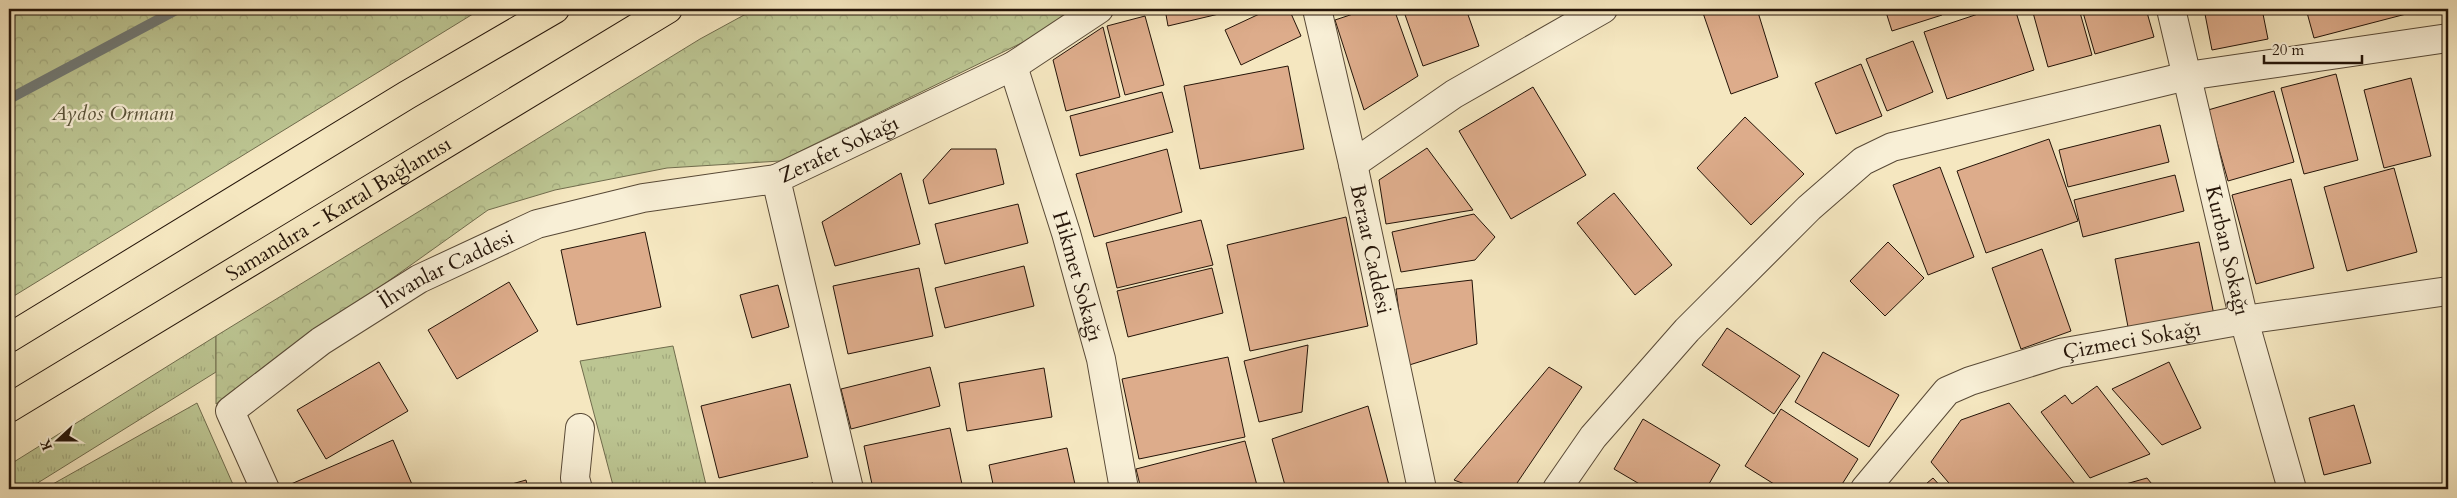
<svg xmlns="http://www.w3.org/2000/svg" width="2457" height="498" font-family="Cardo,serif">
	<defs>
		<pattern id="grass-tufts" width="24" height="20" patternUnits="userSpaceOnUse" patternTransform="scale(1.25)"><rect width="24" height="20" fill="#bcc592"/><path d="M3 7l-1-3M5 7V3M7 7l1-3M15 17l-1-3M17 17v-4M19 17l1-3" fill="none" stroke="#a1a87c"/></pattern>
		<pattern id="forest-crowns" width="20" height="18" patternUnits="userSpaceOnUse" patternTransform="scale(1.25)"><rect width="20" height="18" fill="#bcc592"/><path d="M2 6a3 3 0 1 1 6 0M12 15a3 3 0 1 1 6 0" fill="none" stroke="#a1a87c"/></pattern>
	</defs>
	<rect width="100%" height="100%" fill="#f5e7c0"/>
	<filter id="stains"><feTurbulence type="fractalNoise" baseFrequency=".004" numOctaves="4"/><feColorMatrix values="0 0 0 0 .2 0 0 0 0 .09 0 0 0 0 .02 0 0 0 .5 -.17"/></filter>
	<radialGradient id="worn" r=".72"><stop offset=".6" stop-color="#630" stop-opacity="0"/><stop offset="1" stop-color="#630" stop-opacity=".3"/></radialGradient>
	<g fill="url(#grass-tufts)" stroke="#706c4d">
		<polygon points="216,336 216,372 28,489 9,489 9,465"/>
		<polygon points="673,346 707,489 614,489 580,361"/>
		<polygon points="197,403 235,489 44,489"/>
	</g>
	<g fill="url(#forest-crowns)" stroke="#706c4d">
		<polygon points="9,9 481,9 9,299"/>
		<polygon points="755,9 1091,9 780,161 667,168 555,190 488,210 216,404 216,336 700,39"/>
	</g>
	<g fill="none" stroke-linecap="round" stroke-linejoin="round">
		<polyline stroke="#707975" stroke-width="10" points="9,99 178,9"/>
	</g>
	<g fill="#ddac8b" stroke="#241408">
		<polygon points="1165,9 1240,9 1168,26"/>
		<polygon points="1270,9 1289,9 1301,36 1241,65 1225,30"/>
		<polygon points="1368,9 1394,9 1418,76 1364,110 1335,20"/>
		<polygon points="1403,9 1466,9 1479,46 1423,66"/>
		<polygon points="1715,9 1757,9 1778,77 1731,94 1703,13"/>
		<polygon points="1885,9 1940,9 1942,15 1892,31"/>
		<polygon points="1993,9 2015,9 2034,70 1947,99 1924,32"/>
		<polygon points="2032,9 2079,9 2092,55 2048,67"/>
		<polygon points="2082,9 2146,9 2154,37 2095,54"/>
		<polygon points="2204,9 2262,9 2268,39 2212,50"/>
		<polygon points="2306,9 2409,9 2410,13 2314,38"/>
		<polygon points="1145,16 1164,85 1125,95 1107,26"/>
		<polygon points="1103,27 1120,97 1066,111 1053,60"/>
		<polygon points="1913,41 1933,92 1887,111 1866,59"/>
		<polygon points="1861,64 1882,116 1836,134 1815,83"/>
		<polygon points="1288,66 1304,149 1200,169 1184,86"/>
		<polygon points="2336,74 2358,160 2304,174 2281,88"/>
		<polygon points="2411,78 2431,156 2384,168 2364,90"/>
		<polygon points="1533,87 1586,175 1511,219 1459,131"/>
		<polygon points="2274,91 2294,162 2228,181 2208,110"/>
		<polygon points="1162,92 1173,132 1080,156 1070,116"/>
		<polygon points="1745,117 1804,174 1751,225 1697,168"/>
		<polygon points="2160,125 2169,162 2068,187 2059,150"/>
		<polygon points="2049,139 2078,221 1986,253 1957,171"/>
		<polygon points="1427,148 1473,210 1386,224 1379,180"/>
		<polygon points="951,149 996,149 1004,184 929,204 923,180"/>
		<polygon points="1167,149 1182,212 1094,237 1076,174"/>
		<polygon points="1940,167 1974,257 1928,275 1893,185"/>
		<polygon points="2394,168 2417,252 2347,271 2324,187"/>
		<polygon points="901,173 920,244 835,266 822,222"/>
		<polygon points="2175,175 2184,211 2083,237 2074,200"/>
		<polygon points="2291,179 2314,268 2256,284 2232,195"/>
		<polygon points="1614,193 1672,265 1635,295 1577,223"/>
		<polygon points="1018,204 1028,243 945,264 935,224"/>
		<polygon points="1474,214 1495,237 1475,260 1401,272 1392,232"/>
		<polygon points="1346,217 1368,326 1250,351 1227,245"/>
		<polygon points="1201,220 1213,265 1117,288 1106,243"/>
		<polygon points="645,232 661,307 577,325 561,250"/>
		<polygon points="1888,242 1924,278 1885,316 1850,281"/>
		<polygon points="2199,242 2214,315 2129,332 2115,259"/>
		<polygon points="2042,249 2071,331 2021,349 1992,268"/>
		<polygon points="1024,266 1034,306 945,328 935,288"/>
		<polygon points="919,268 933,336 848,354 833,286"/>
		<polygon points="1212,268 1223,313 1128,337 1117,291"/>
		<polygon points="1472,280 1477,344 1406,366 1396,289"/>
		<polygon points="509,282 538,331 457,379 428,330"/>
		<polygon points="778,285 789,327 752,338 740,295"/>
		<polygon points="2444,323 2448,323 2448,361"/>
		<polygon points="1727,328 1800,376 1774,414 1702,365"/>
		<polygon points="1308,345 1302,412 1259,422 1244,361"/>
		<polygon points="1823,352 1899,395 1869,447 1795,402"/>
		<polygon points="1228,357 1245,437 1139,459 1122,379"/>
		<polygon points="379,362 408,411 326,459 297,410"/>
		<polygon points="2169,362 2201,428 2162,445 2112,389"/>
		<polygon points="930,367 940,406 851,429 841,389"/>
		<polygon points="1549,367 1582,387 1513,489 1478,489 1454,480"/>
		<polygon points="1044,368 1052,417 967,431 959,383"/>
		<polygon points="790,384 808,457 719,478 701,406"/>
		<polygon points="2097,386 2150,454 2090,478 2041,412 2065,395 2072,404"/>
		<polygon points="2009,403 2075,484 2069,489 1954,489 1931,462 1961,420"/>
		<polygon points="2354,405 2371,463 2324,475 2309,418"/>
		<polygon points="1368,406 1390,489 1286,489 1272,439"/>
		<polygon points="1781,409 1858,459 1839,489 1782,489 1745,466"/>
		<polygon points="1643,419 1720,465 1706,489 1648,489 1614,469"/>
		<polygon points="950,428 963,489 873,489 864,446"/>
		<polygon points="393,440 414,489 293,489 291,484"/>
		<polygon points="1245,441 1258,489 1141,489 1136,469"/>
		<polygon points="1067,448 1076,489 994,489 989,465"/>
		<polygon points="1933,478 1943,489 1920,489"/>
		<polygon points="2147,478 2156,489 2108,489"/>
		<polygon points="526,480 528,489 494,489"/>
		<polygon points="813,483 814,489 782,489"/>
	</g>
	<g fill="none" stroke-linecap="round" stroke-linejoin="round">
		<defs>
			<g id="street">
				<path id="s1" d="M1317 9 1353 164 1422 489"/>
				<path id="s2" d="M2171 9 2244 320 2292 489"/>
				<path id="s3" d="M1013 66 1066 233 1101 359 1124 489"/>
				<polyline points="1353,164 1454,94 1603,9"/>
				<path id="s4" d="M265 489 230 411 321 341 419 279 537 224 643 198 776 179"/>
				<polyline points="578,489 575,478 580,428"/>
				<path id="s5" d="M849 489 776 179 1013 66 1099 9"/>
				<polyline points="1557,489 1593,437 1687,330 1809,208 1863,161 1892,147 2187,76 2448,38"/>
				<path id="s6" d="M1865 489 1947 391 1970 381 2060 353 2244 320 2448 291"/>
			</g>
			<g id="highway">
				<polyline points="9,338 407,95 555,9"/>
				<path id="s7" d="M9 408 668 9"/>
			</g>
		</defs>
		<use href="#street" stroke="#584936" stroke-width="30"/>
		<use href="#highway" stroke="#241408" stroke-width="30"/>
		<use href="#street" stroke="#f8efd6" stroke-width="28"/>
		<use href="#highway" stroke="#f5e7c0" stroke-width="28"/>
	</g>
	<g text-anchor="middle" stroke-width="4.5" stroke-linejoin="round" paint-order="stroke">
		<g font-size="21" font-style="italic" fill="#595238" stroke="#f8efd6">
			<text x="113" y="120">Aydos Ormanı</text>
		</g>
		<g font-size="21" fill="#241408" stroke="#f8efd6">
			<text dy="7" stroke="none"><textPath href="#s5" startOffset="388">Zerafet Sokağı</textPath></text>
			<text dy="7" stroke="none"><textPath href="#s7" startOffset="385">Samandıra - Kartal Bağlantısı</textPath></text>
			<text dy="7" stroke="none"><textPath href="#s1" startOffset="246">Beraat Caddesi</textPath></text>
			<text dy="7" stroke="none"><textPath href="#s2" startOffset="248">Kurban Sokağı</textPath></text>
			<text dy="7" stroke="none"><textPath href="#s4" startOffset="345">İhvanlar Caddesi</textPath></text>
			<text dy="7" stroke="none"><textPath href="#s3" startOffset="220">Hikmet Sokağı</textPath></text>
			<text dy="7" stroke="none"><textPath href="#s6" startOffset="320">Çizmeci Sokağı</textPath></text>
		</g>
	</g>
	<rect width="2457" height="498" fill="none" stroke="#f5e7c0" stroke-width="30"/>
	<rect x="10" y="10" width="2437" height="478" fill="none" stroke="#241408" stroke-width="2.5"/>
	<rect x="15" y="15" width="2427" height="468" fill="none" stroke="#241408"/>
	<g transform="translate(58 440) rotate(249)" stroke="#f8efd6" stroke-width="4" paint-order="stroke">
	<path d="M0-4L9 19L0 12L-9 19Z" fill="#241408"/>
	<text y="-8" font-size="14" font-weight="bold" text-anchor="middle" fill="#241408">K</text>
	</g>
	<path d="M2264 55v8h98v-8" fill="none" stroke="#241408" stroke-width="2.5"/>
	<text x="2272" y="55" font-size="15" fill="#241408" stroke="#f8efd6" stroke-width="4" paint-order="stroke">20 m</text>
	<rect width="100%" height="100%" filter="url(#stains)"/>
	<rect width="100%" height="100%" fill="url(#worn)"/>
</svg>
